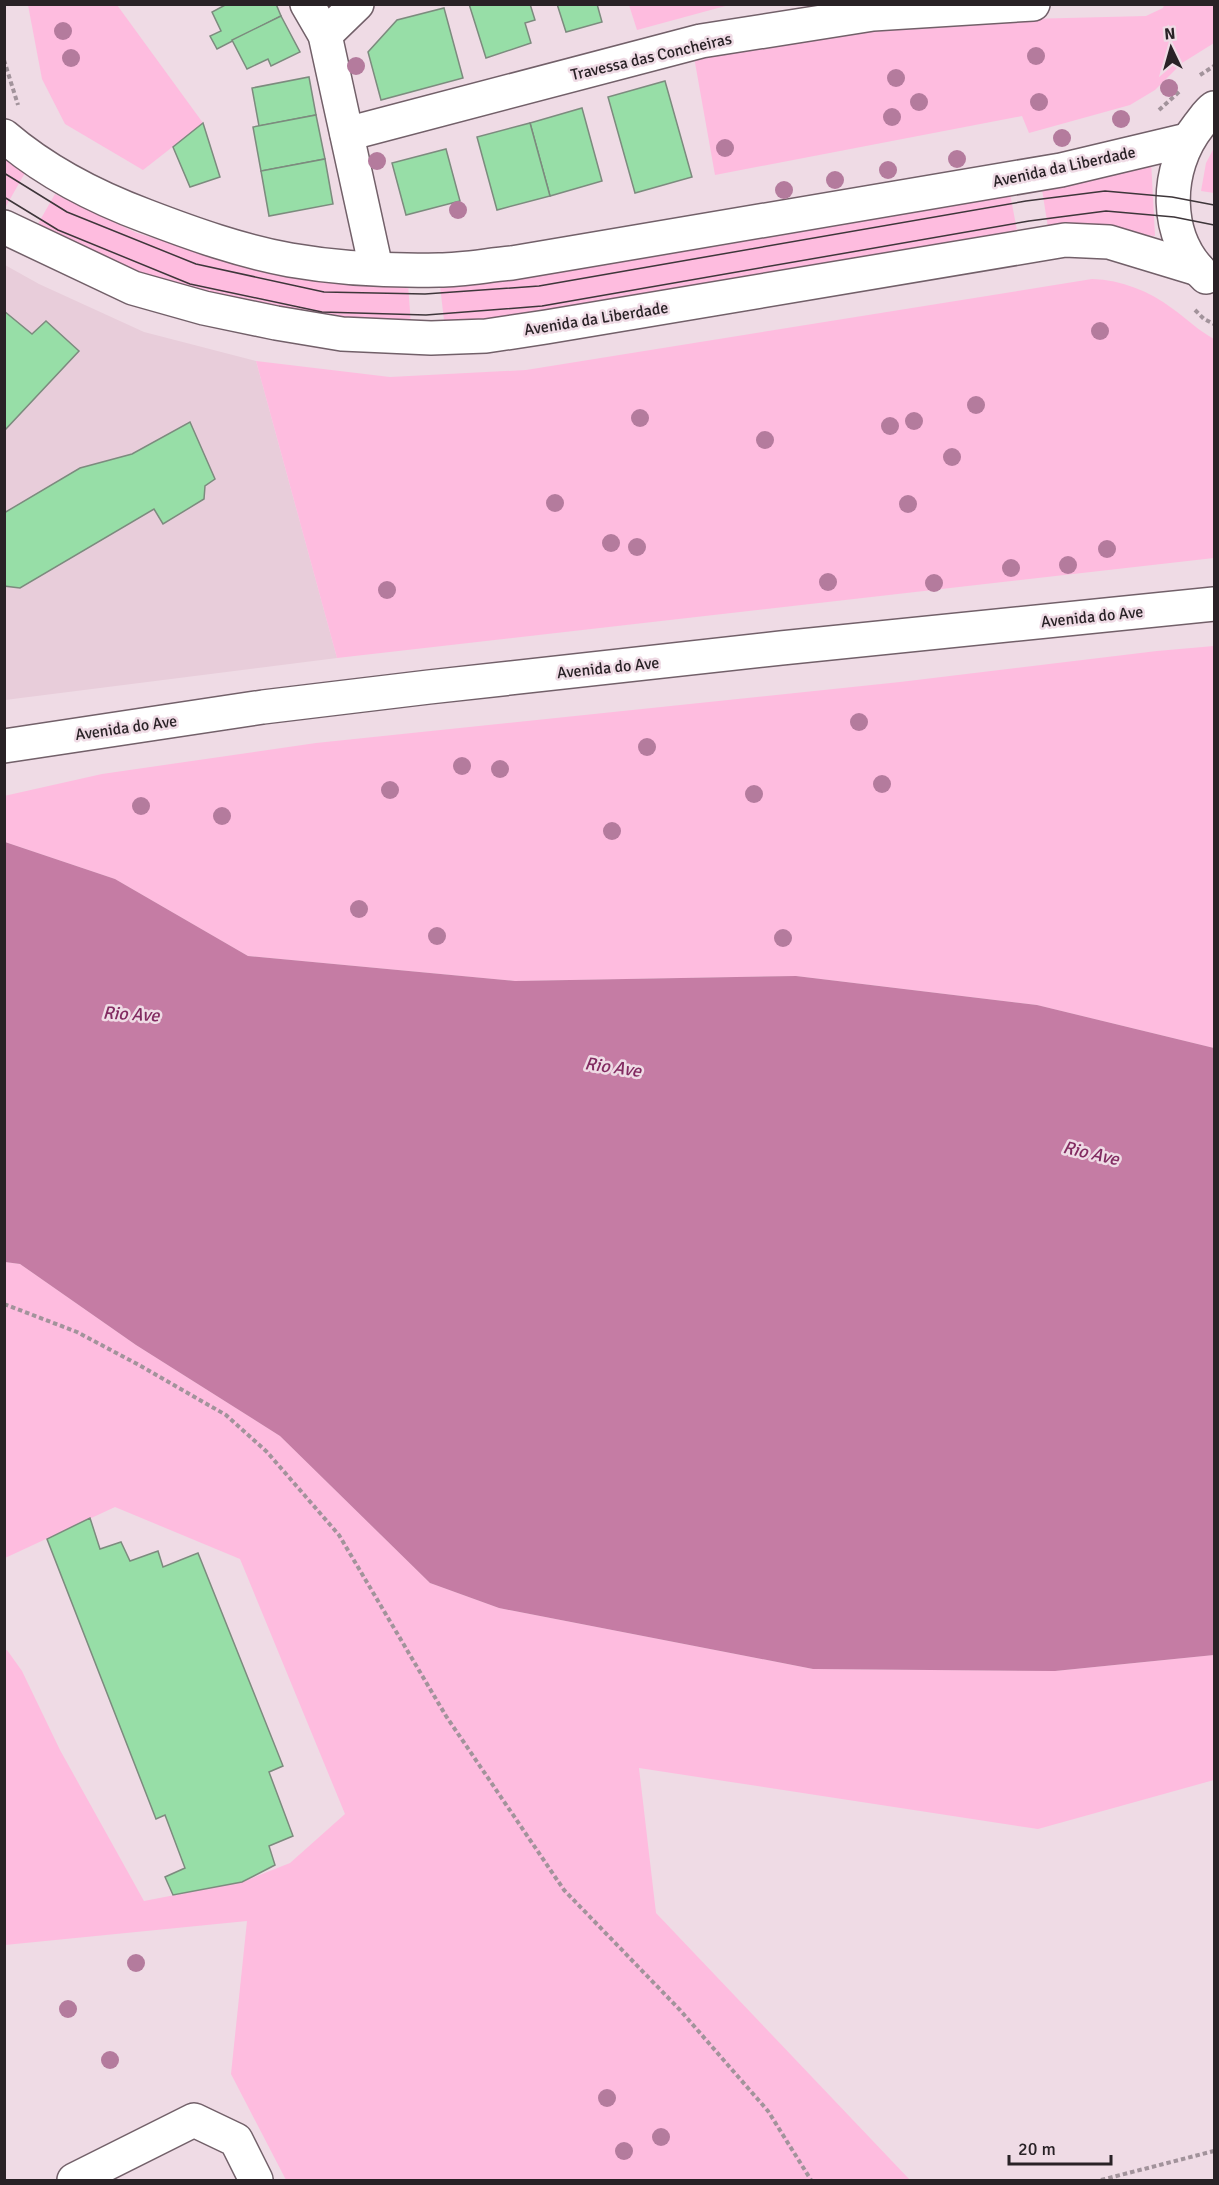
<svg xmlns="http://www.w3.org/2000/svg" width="1219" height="2185" font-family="Signika,sans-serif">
	<rect width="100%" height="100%" fill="#efdbe5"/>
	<polygon fill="#e8cdda" points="5,265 39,284 144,332 256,361 337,658 5,700"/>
	<g fill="#febcdf">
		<polygon points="28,5 117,5 203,123 143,170 65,124 42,79"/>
		<polygon points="629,5 629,4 729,5 637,30"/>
		<polygon points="1164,5 1214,5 1214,43 1182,63 1155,90 1130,105 1029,133 1022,116 715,175 694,57 853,32 1027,19 1146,16 1163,8"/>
		<polygon points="1214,148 1214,193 1201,191 1206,163"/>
		<polygon points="5,156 26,171 5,208"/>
		<polygon points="1151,160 1155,236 1121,232 1049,234 1041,183"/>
		<polygon points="1009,188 1019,241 445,329 439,277"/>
		<polygon points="55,194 137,233 263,271 408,284 411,325 325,321 173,286 83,252 35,229"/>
		<path d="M1092 279C1122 280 1149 291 1173 309 1187 319 1199 331 1214 339V558L337 658 256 361 390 377 526 370Z"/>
		<polygon points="1214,646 1214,1048 1037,1005 796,976 515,981 248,956 115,879 5,842 4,796 102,774 316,743 900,682 1157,651"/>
		<polygon points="5,1262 20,1264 136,1345 280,1436 430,1583 499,1608 813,1669 1055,1671 1214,1655 1214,1780 1038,1829 639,1768 656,1913 910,2180 286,2180 231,2074 247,1921 5,1945 5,1650 7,1650 22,1671 60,1750 144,1901 242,1882 290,1863 345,1814 240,1559 115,1507 5,1558"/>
	</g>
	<polygon fill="#c57ca4" points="5,842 115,879 248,956 515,981 796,976 1037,1005 1214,1048 1214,1655 1055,1671 813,1669 499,1608 430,1583 280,1436 136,1345 20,1264 5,1262"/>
	<g fill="#97dea7" stroke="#7c8b7e" stroke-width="1.5">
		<polygon points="227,4 276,4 281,16 217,49 210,36 221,31 212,12"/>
		<polygon points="469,4 530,4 535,20 525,23 531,43 486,58"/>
		<polygon points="557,4 597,4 602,22 566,32"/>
		<polygon points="444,8 463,78 381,100 368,52 397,20"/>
		<polygon points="281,16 300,52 271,66 268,59 247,69 232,40"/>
		<polygon points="309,77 316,115 259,126 252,88"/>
		<polygon points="665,81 692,177 635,193 608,97"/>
		<polygon points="582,108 602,181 550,196 530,123"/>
		<polygon points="316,115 325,159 261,171 253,127"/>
		<polygon points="203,123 220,177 190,187 173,147"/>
		<polygon points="530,123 550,196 497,210 477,137"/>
		<polygon points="446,149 460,201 406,215 392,163"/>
		<polygon points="325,159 333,204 269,216 261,171"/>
		<polygon points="4,311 32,334 46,321 79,351 4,431"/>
		<polygon points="190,422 215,479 205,486 204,499 163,524 154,509 20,588 4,586 4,513 80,468 132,454"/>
		<polygon points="90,1518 100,1549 121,1542 130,1561 158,1551 163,1567 198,1553 283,1766 269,1772 293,1836 269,1846 275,1865 242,1882 173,1895 165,1877 185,1868 165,1815 156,1819 47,1539"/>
	</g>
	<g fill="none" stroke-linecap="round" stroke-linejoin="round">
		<defs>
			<g id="minor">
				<polyline points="307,4 325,35 376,268"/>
				<polyline points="325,35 357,4"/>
				<polyline points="347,134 701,41 873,14 1033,4"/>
				<path d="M4 136C46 172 95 197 146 216 193 234 241 251 290 260 336 268 393 271 439 270 463 270 488 265 512 263L1061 170 1187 140"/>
				<polyline points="4,227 133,288 204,308 276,323 342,334 431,338 486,336 546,327 1065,240 1109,242 1198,269"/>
				<path d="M1206 277C1163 238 1164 169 1199 125 1204 119 1208 112 1214 108"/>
				<polyline points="4,746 263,707 429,687 781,648 1214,604"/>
				<polyline points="74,2180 194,2120 236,2140 256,2180"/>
			</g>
		</defs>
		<use href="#minor" stroke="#726069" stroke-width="36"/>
		<g stroke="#a2939b" stroke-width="4" stroke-dasharray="4.5 3" stroke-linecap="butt">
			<polyline points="4,60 18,105"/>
			<polyline points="1200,75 1214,66"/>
			<polyline points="1159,110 1180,91"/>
			<polyline points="1195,310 1204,319 1214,324"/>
			<polyline points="4,1304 77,1332 139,1365 226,1415 267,1452 339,1535 446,1716 564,1890 680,2010 768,2111 811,2180"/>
			<polyline points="1101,2180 1214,2151"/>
		</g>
		<use href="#minor" stroke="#fff" stroke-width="33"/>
		<g stroke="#3e363a" stroke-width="1.5">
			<polyline points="4,173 67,212 196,264 324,292 425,294 539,286 1026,201 1105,191 1172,197 1214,205"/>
			<polyline points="4,197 58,230 190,284 322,312 426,315 542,306 1029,221 1106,211 1174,217 1214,225"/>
		</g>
	</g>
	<g fill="#b47b9d">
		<circle cx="63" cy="31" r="9"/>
		<circle cx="1036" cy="56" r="9"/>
		<circle cx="71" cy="58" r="9"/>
		<circle cx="356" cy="66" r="9"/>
		<circle cx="896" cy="78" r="9"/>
		<circle cx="1169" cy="88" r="9"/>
		<circle cx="919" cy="102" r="9"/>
		<circle cx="1039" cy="102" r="9"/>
		<circle cx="892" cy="117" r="9"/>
		<circle cx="1121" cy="119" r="9"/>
		<circle cx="1062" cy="138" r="9"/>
		<circle cx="725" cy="148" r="9"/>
		<circle cx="957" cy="159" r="9"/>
		<circle cx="377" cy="161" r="9"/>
		<circle cx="888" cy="170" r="9"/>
		<circle cx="835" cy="180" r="9"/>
		<circle cx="784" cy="190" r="9"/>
		<circle cx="458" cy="210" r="9"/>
		<circle cx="1100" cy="331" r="9"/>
		<circle cx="976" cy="405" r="9"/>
		<circle cx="640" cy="418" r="9"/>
		<circle cx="914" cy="421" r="9"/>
		<circle cx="890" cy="426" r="9"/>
		<circle cx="765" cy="440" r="9"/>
		<circle cx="952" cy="457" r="9"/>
		<circle cx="555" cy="503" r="9"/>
		<circle cx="908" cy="504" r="9"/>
		<circle cx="611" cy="543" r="9"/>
		<circle cx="637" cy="547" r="9"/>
		<circle cx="1107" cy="549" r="9"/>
		<circle cx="1068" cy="565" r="9"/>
		<circle cx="1011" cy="568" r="9"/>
		<circle cx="828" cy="582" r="9"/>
		<circle cx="934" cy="583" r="9"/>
		<circle cx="387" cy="590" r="9"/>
		<circle cx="859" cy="722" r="9"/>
		<circle cx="647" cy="747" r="9"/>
		<circle cx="462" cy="766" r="9"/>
		<circle cx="500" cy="769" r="9"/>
		<circle cx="882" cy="784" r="9"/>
		<circle cx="390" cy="790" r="9"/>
		<circle cx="754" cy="794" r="9"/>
		<circle cx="141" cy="806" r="9"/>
		<circle cx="222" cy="816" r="9"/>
		<circle cx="612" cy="831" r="9"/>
		<circle cx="359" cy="909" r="9"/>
		<circle cx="437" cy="936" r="9"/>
		<circle cx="783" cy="938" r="9"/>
		<circle cx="136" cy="1963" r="9"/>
		<circle cx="68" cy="2009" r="9"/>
		<circle cx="110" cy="2060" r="9"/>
		<circle cx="607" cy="2098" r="9"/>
		<circle cx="661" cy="2137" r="9"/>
		<circle cx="624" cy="2151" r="9"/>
	</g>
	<g text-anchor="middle" stroke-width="5" stroke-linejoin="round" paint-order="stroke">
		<g font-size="16" fill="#292226" stroke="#efdbe5">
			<text transform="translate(651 56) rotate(-13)" y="6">Travessa das Concheiras</text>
			<text transform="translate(1064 166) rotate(-12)" y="6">Avenida da Liberdade</text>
			<text transform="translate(596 318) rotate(-9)" y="6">Avenida da Liberdade</text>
			<text transform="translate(1092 616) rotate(-6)" y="6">Avenida do Ave</text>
			<text transform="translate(608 667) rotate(-6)" y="6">Avenida do Ave</text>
			<text transform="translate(126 727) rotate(-8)" y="6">Avenida do Ave</text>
		</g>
		<g font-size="18" font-style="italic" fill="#822b61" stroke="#efdbe5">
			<text transform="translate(131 1014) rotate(3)" y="6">Rio Ave</text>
			<text transform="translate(613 1067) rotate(8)" y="6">Rio Ave</text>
			<text transform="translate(1091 1153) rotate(13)" y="6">Rio Ave</text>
		</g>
	</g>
	<rect width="1219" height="2185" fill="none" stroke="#292226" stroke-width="12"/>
	<g transform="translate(1171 48) rotate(355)" stroke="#efdbe5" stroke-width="4.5" paint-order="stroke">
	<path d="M0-4.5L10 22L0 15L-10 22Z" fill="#292226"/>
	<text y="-9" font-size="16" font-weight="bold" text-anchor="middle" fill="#292226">N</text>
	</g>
	<path d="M1009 2155v9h102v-9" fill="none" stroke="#292226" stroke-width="3"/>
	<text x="1018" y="2155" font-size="18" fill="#292226" stroke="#efdbe5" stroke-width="4.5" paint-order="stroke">20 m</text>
</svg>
